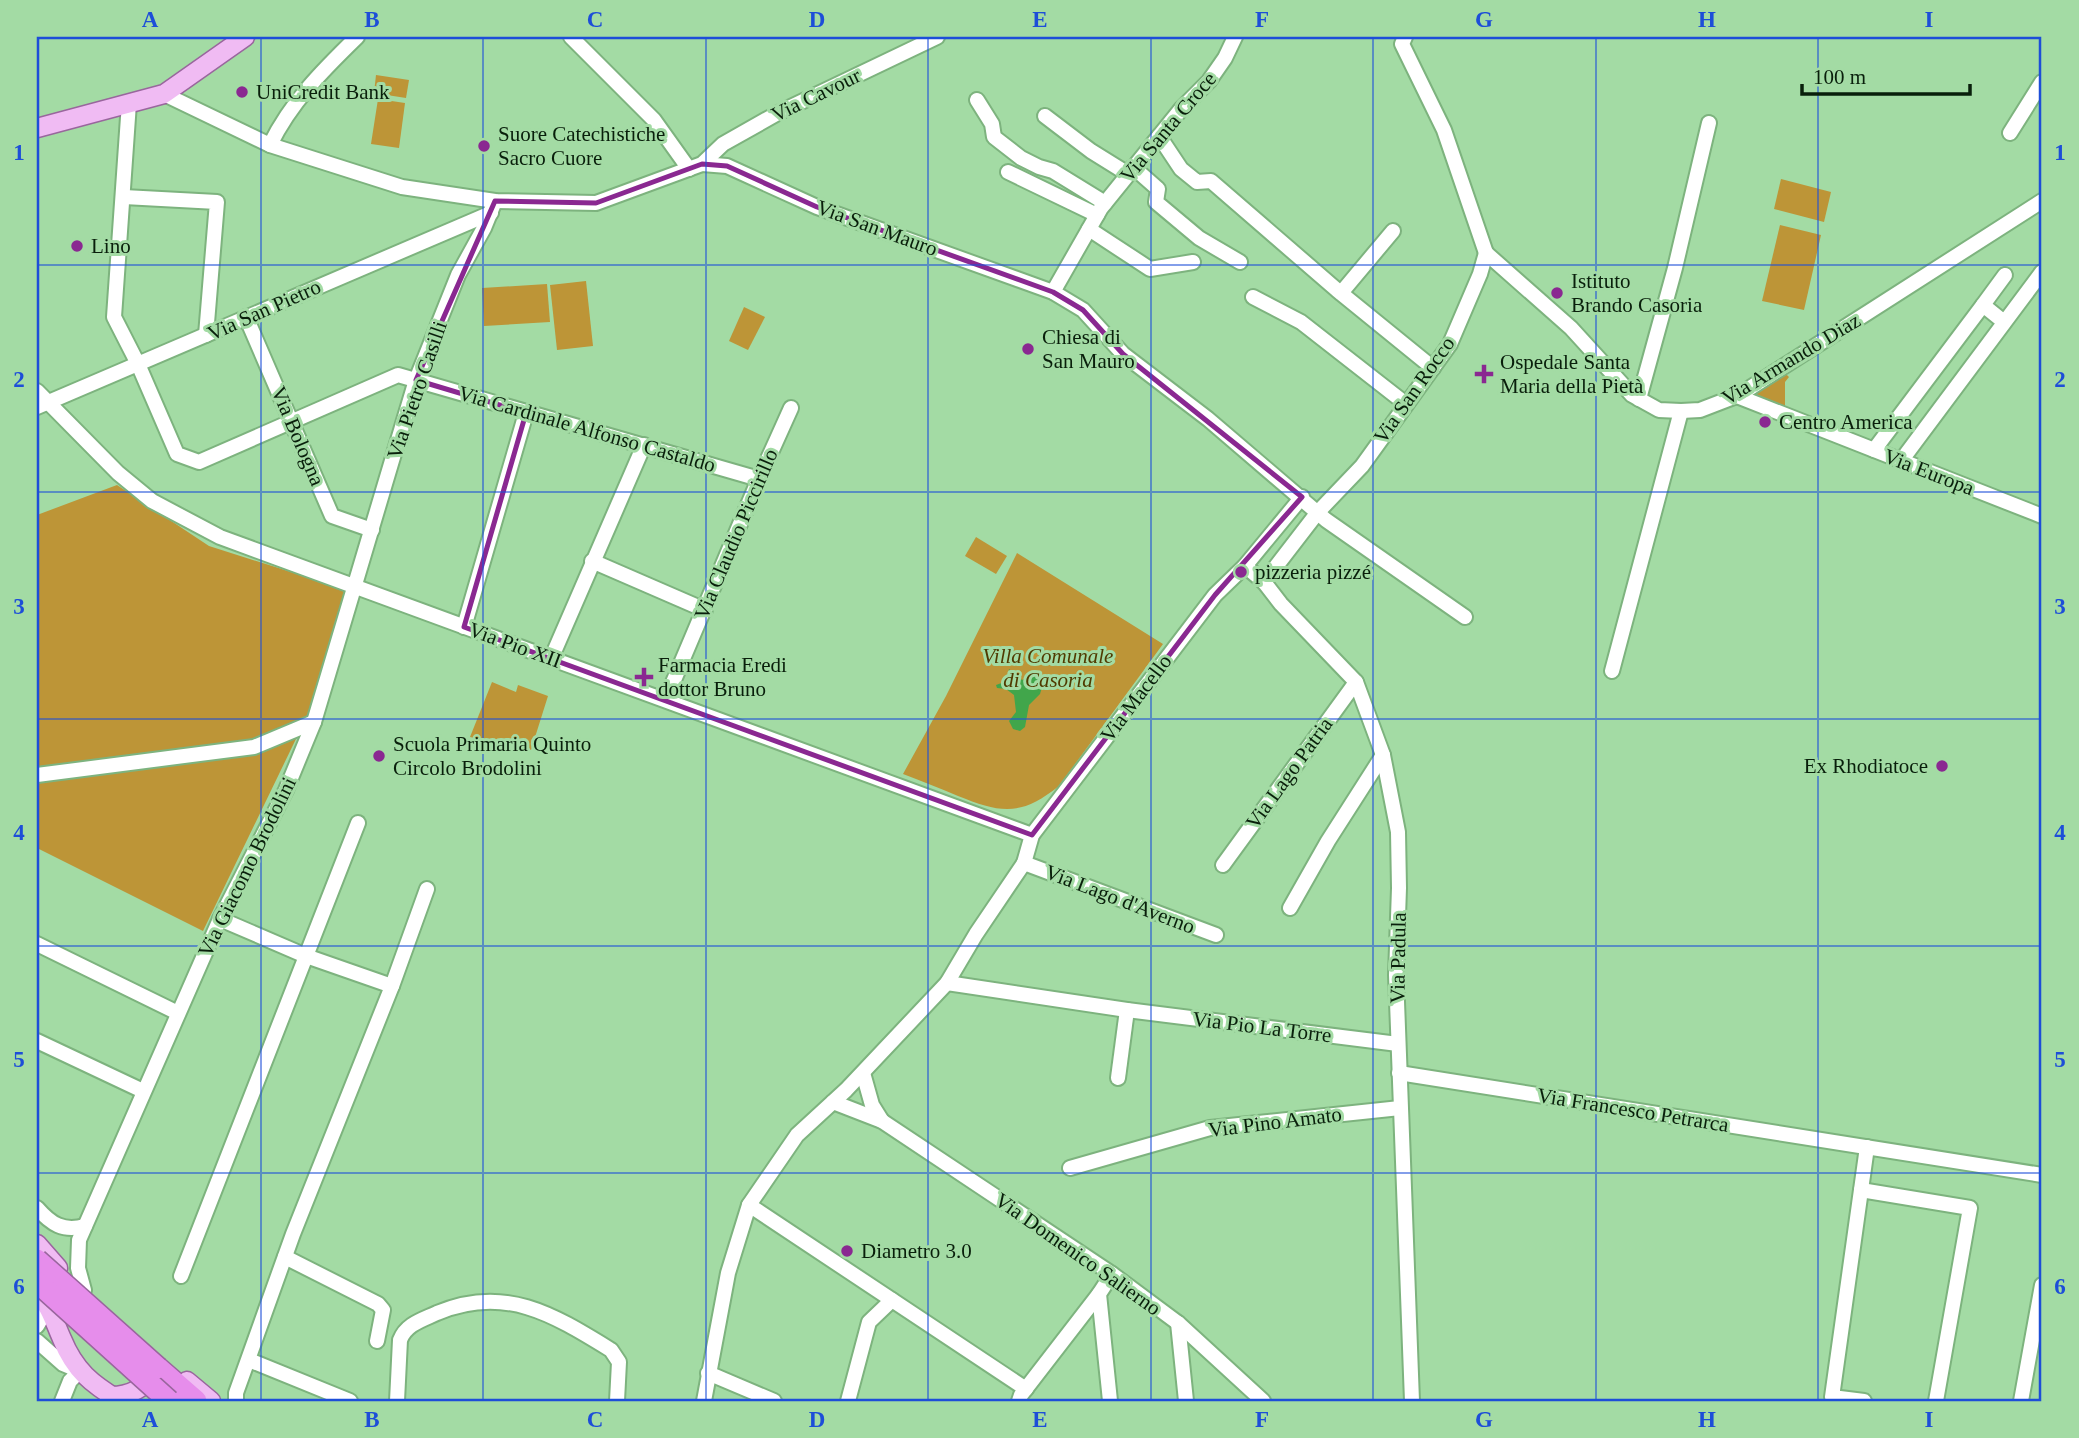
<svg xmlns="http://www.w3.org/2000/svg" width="2079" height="1438" font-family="Georgia,serif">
	<rect width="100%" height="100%" fill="#a3dba4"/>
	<g fill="#bd9537">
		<polygon points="376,75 409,80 406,98 374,93"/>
		<polygon points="378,99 405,103 399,148 371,144"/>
		<polygon points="1781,179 1831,192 1824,222 1774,209"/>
		<polygon points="1780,225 1821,235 1804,310 1762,301"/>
		<polygon points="586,281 593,346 557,350 550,285"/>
		<polygon points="547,284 550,322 484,326 482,288"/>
		<polygon points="744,307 765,317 748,350 729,341"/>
		<polygon points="1783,371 1789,377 1785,382 1785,410 1754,401 1750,393"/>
		<polygon points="117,485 209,546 348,590 310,710 203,931 37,848 37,515"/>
		<polygon points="976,537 1007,556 996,574 965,556"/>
		<path d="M1017 553 1163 644 1059 786C1020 817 1001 813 958 796 940 788 921 781 903 774L946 696Z"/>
		<polygon points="492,682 516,692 518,685 548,696 531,750 470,737"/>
	</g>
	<polygon fill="#41a64b" points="1009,669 1022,680 1030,676 1037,676 1043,684 1040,694 1029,705 1025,727 1020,731 1013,729 1009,721 1016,712 1014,695 1006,689 997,688 996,685 1007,681"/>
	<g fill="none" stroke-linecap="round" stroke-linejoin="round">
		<defs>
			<g id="minor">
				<polyline points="571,37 654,120 689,169"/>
				<polyline points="1405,37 1402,44 1444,130 1486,253"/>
				<polyline points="164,94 270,145 402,187 495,201 596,203 702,164 723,144 778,113 937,37"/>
				<polyline points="977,100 992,124 994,137 1021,158 1039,167 1053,171 1105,203"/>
				<polyline points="129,103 114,317 138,364 177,454 199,462 398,375 759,479"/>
				<polyline points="1045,116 1091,151 1128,174"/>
				<polyline points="2010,133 2042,82"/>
				<polyline points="1159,136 1181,169 1197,182 1211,181 1337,290 1433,368"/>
				<path d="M270 145C291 102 323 70 357 37"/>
				<polyline points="702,164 727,166 817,207 1053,292 1083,310 1123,354 1208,419 1326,520 1465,617"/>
				<polyline points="1133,167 1158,189 1156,202 1199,238 1240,262"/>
				<polyline points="1008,172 1097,215"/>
				<polyline points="124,197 217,202 206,335"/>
				<polyline points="1089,229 1150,269 1193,262"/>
				<polyline points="1486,253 1571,328 1632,395 1659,410 1681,411 1700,410 1739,395 2042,201"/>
				<polyline points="1053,292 1101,208 1182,108 1209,81 1225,58 1235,37"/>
				<polyline points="1341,293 1393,231"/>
				<polyline points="1253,297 1301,322 1406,404"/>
				<polyline points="1983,305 2005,275"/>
				<polyline points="246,317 332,516 372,530"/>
				<polyline points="37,391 118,473 152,501 220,537 1032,835"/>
				<polyline points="1737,396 2042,516"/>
				<polyline points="1639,399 1675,268 1709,123"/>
				<polyline points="37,407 491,213"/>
				<polyline points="1874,450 1983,305 2004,322"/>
				<polyline points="1901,461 2042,272"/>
				<polyline points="592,561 705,610"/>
				<polyline points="1245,566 1264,582 1281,604 1356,682 1383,755 1398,832 1399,888 1396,975 1412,1401"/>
				<polyline points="1264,582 1318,512 1362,466 1450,344 1480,274 1486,253"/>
				<polyline points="464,627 526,413"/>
				<polyline points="551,659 644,445"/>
				<polyline points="1612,671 1681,411"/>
				<polyline points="666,699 759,479 791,408"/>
				<polyline points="37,775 254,747 314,722"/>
				<polyline points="1024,863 1216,935"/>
				<polyline points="1223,865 1356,682"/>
				<polyline points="1290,908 1328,841 1383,755"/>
				<polyline points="220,919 306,956 392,986"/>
				<polyline points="37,944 178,1013"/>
				<polyline points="947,983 1127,1010 1398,1044"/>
				<polyline points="37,1041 143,1091"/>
				<polyline points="863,1073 872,1105 882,1121"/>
				<polyline points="1399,1073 2042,1175"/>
				<polyline points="1118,1078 1127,1010"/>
				<polyline points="833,1102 882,1121 1112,1274 1178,1323 1263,1401"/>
				<polyline points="1070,1168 1210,1128 1400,1108"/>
				<polyline points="1861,1190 1970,1208 1936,1401"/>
				<polyline points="749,1205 1026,1389"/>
				<path d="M37 1208C51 1224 63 1232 85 1226"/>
				<polyline points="285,1257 378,1304 383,1310 377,1341"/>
				<polyline points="181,1276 358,823"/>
				<polyline points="84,1290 78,1268 79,1240 220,919 286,790 314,722 416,380 458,275 484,228 495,201"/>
				<polyline points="1178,1323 1186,1401"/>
				<polyline points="37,1326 49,1306"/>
				<polyline points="37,1341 63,1364 80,1371 70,1381 62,1401"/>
				<polyline points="249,1360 350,1401"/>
				<polyline points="708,1373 774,1401"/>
				<polyline points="236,1401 236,1393 293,1234 392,986 427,889"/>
				<path d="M397 1401 400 1340C406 1324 422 1320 437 1313 505 1284 554 1315 611 1350L619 1362 617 1401"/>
				<polyline points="704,1401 728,1273 749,1205 797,1135 846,1090 947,983 976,934 1024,863 1032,835 1215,595 1245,566 1302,497"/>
				<polyline points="848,1401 869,1322 892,1300"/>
				<polyline points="1019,1401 1021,1395 1099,1294"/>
				<polyline points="1110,1401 1099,1294 1112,1274"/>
				<polyline points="1864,1401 1832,1397 1867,1147"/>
				<polyline points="2021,1401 2042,1285"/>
			</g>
			<g id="major">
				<polyline points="37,128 164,94 245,37"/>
				<polyline points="37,1244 58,1268"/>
				<path d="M37 1292C50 1306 54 1321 62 1339 75 1371 92 1384 120 1401"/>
				<polyline points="187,1381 211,1401"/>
				<path d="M111 1396C129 1396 146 1388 155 1372"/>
			</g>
			<polyline id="highway" points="158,1368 196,1401"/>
		</defs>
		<use href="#minor" stroke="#7db37e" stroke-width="18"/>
		<use href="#major" stroke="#99669d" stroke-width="21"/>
		<use href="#highway" stroke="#99669d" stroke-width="24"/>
		<use href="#minor" stroke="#fff" stroke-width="14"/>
		<use href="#major" stroke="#f0bbf3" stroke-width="18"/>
		<use href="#highway" stroke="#e68deb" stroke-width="21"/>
		<defs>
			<g id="highway-bridge">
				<polyline points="37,1260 158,1368"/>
				<polyline points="37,1282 169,1401"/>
			</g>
		</defs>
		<use href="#highway-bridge" stroke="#99669d" stroke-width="24" stroke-linecap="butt"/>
		<use href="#highway-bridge" stroke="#e68deb" stroke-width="21"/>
	</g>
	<path fill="none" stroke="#8a2891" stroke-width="5" stroke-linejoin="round" d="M702 164 727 166 817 207 1053 292 1083 310 1123 354 1302 497 1215 595 1032 835 464 627 526 413 416 380 495 201 596 203Z"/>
	<path fill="none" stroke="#1d4ed8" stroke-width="2" stroke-opacity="0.55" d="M261 37V1401M483 37V1401M706 37V1401M928 37V1401M1151 37V1401M1373 37V1401M1596 37V1401M1818 37V1401M37 265H2042M37 492H2042M37 719H2042M37 946H2042M37 1173H2042"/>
	<g fill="#8a2891" stroke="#a3dba4" stroke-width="2.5">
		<circle cx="242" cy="92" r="7"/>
		<circle cx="484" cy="146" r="7"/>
		<circle cx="77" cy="246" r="7"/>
		<circle cx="1557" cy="293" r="7"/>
		<circle cx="1028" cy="349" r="7"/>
		<path d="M1480.5 363.5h7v7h7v7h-7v7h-7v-7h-7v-7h7z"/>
		<circle cx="1765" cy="422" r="7"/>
		<circle cx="1241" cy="572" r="7"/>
		<path d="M640.5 666.5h7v7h7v7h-7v7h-7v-7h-7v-7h7z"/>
		<circle cx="379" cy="756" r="7"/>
		<circle cx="1942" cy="766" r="7"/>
		<circle cx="847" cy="1251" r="7"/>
	</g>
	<g text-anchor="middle" stroke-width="6" stroke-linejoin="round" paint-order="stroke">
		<g font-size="21" fill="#091f0b" stroke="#a3dba4" text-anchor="start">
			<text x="256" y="99">UniCredit Bank</text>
			<text x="498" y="141">Suore Catechistiche<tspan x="498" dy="24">Sacro Cuore</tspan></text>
			<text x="91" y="253">Lino</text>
			<text x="1571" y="288">Istituto<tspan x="1571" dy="24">Brando Casoria</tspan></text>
			<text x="1042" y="344">Chiesa di<tspan x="1042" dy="24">San Mauro</tspan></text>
			<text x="1500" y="369">Ospedale Santa<tspan x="1500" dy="24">Maria della Pietà</tspan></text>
			<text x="1779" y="429">Centro America</text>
			<text x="1255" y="579">pizzeria pizzé</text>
			<text x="658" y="672">Farmacia Eredi<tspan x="658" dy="24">dottor Bruno</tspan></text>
			<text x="393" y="751">Scuola Primaria Quinto<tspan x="393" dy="24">Circolo Brodolini</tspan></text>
			<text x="1928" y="773" text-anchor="end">Ex Rhodiatoce</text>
			<text x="861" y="1258">Diametro 3.0</text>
		</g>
		<g font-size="21" fill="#091f0b" stroke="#a3dba4">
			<text transform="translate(816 95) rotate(-26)" y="7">Via Cavour</text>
			<text transform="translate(1168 127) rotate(-50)" y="7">Via Santa Croce</text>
			<text transform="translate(877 228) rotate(20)" y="7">Via San Mauro</text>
			<text transform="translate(264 310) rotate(-24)" y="7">Via San Pietro</text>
			<text transform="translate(1791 359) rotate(-31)" y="7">Via Armando Diaz</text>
			<text transform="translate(417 390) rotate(-71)" y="7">Via Pietro Casilli</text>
			<text transform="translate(1414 390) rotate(-55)" y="7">Via San Rocco</text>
			<text transform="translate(587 429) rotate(16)" y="7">Via Cardinale Alfonso Castaldo</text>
			<text transform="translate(298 436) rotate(67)" y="7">Via Bologna</text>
			<text transform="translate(1929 472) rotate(21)" y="7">Via Europa</text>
			<text transform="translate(736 534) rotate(-67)" y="7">Via Claudio Piccirillo</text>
			<text transform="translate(515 645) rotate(20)" y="7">Via Pio XII</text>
			<text transform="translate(1136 698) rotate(-53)" y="7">Via Macello</text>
			<text transform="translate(1289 773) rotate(-54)" y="7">Via Lago Patria</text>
			<text transform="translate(247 867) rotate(-64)" y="7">Via Giacomo Brodolini</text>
			<text transform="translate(1120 899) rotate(21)" y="7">Via Lago d'Averno</text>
			<text transform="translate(1398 958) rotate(-89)" y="7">Via Padula</text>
			<text transform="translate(1262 1027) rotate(7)" y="7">Via Pio La Torre</text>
			<text transform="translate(1633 1110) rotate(9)" y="7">Via Francesco Petrarca</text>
			<text transform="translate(1275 1122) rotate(-7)" y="7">Via Pino Amato</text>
			<text transform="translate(1078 1254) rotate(35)" y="7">Via Domenico Salierno</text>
		</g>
		<g font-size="21" font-style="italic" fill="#503a00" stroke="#a3dba4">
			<text x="1048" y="663">Villa Comunale<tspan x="1048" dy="24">di Casoria</tspan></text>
		</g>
	</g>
	<rect width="2079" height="1438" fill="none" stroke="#a3dba4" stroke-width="77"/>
	<path d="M1802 84v10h168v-10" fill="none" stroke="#091f0b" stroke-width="3.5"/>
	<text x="1813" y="84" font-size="21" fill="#091f0b" stroke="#a3dba4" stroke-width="5" paint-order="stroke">100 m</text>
	<rect x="38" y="38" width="2002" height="1362" fill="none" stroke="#1d4ed8" stroke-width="2.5"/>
	<g font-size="23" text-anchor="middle" font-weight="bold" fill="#1d4ed8">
		<text x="150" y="27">A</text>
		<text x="372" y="27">B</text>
		<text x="595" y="27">C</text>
		<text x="817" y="27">D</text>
		<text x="1040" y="27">E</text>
		<text x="1262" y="27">F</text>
		<text x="1484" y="27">G</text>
		<text x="1707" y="27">H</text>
		<text x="1929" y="27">I</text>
		<text x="19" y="160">1</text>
		<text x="2060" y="160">1</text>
		<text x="19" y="387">2</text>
		<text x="2060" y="387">2</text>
		<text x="19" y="614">3</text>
		<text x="2060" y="614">3</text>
		<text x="19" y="840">4</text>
		<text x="2060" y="840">4</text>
		<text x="19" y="1067">5</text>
		<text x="2060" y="1067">5</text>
		<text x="19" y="1294">6</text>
		<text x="2060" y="1294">6</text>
		<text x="150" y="1427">A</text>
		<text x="372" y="1427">B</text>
		<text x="595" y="1427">C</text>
		<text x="817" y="1427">D</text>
		<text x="1040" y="1427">E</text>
		<text x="1262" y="1427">F</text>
		<text x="1484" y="1427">G</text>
		<text x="1707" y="1427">H</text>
		<text x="1929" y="1427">I</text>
	</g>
</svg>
